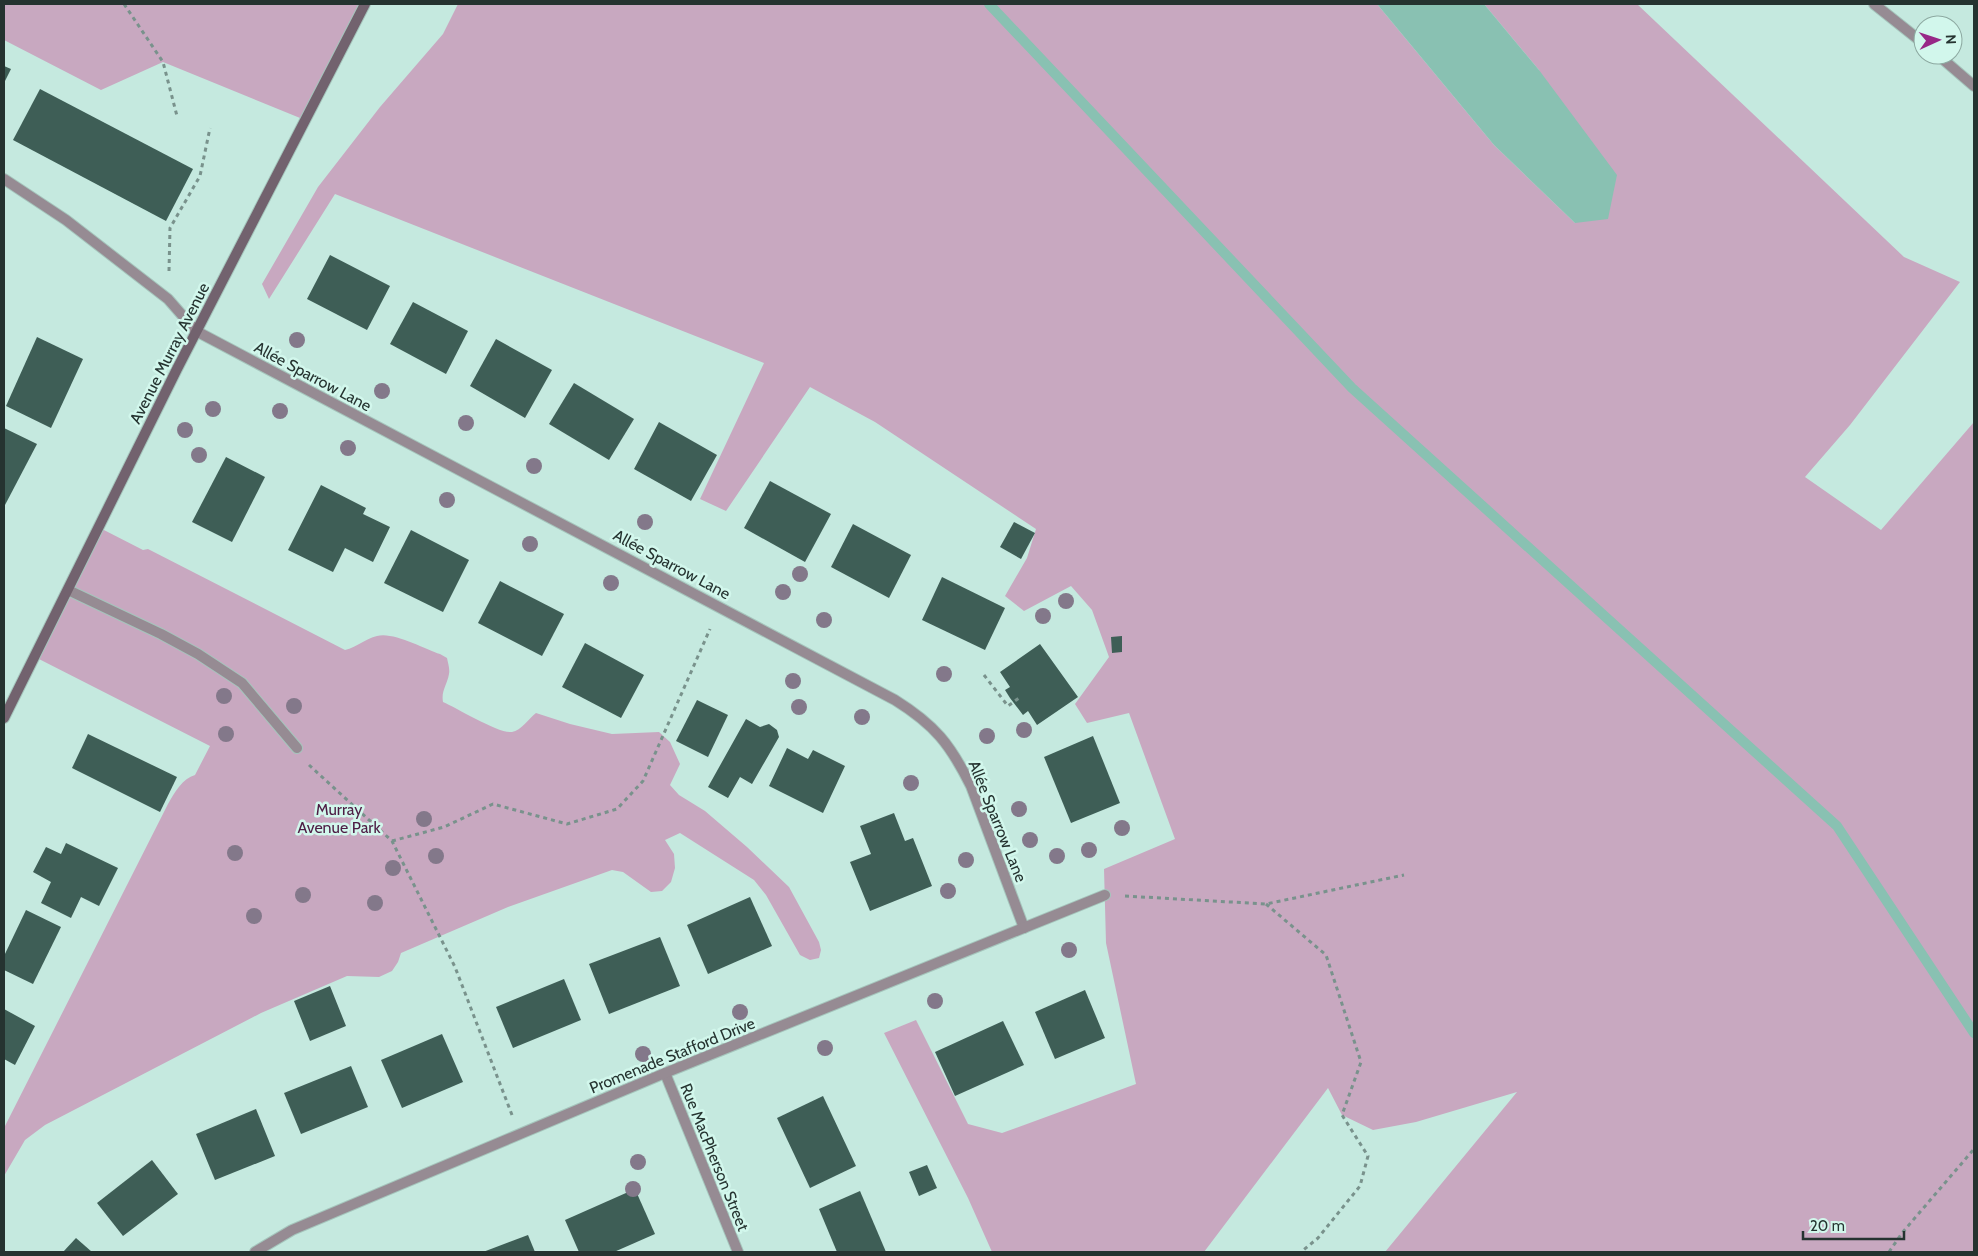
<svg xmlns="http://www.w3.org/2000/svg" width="1978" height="1256" font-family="Cabin,sans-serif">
	<rect width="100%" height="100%" fill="#c5e9df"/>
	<g fill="#c8a8c0">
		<polygon points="4,4 365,4 305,120 163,62 101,90 4,40"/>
		<polygon points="458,4 1377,4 1494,145 1575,223 1539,70 1484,4 1637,4 1904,257 1960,282 1850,425 1805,477 1881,530 1974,422 1974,1252 1385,1252 1517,1092 1416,1122 1373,1130 1342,1115 1328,1088 1204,1252 992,1252 968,1198 884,1033 916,1020 968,1124 1002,1133 1136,1084 1106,943 1104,869 1175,839 1129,713 1087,723 1075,704 1109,657 1092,610 1071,586 1024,611 1005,596 1027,558 1036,529 875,422 810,387 726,511 700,499 764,363 335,194 269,299 262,284 318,187 380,107 443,34"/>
		<path d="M100 528 143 550 148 549 345 650C357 647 365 639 377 636 392 631 425 649 440 654L447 658C448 663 450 669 449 674 447 685 441 691 443 702 457 708 499 734 512 732 521 731 529 718 536 713L570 724 612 734 659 732 670 742 680 764 670 785 679 795 705 811 747 847 789 887 819 942 821 950 819 958 810 960 800 955 766 895 754 880 680 833 665 840 674 854 675 868 671 882 662 891 651 892 623 872 612 870 508 907 401 953 398 962 392 971 379 977 347 976 261 1013 45 1125 25 1140 4 1176V1128L168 804C174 793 183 778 195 775L210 746 35 657Z"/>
	</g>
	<polygon fill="#89c1b2" points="1377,4 1484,4 1539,70 1617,175 1608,219 1575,223 1494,145"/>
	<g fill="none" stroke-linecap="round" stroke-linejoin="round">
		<polyline stroke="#89c1b2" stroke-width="10" points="989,4 1352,388 1837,826 1974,1033"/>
	</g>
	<g fill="#3e5e56">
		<polygon points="4,66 11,69 4,83"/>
		<polygon points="40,89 193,169 166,221 13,140"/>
		<polygon points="330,255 390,286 367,330 307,299"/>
		<polygon points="413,302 468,331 446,374 390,344"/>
		<polygon points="37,337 83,359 51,428 6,406"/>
		<polygon points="496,339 552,370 525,418 470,386"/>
		<polygon points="574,383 634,419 609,460 549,424"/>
		<polygon points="659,422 717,455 691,501 634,469"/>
		<polygon points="4,428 37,444 5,505 4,505"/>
		<polygon points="226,457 265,477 232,542 192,522"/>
		<polygon points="770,481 831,514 805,562 744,528"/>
		<polygon points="321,485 366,508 363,514 390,527 373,562 345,548 333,572 288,550"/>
		<polygon points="1014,522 1035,533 1021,559 1000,547"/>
		<polygon points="853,524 911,555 889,598 831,567"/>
		<polygon points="411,530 469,560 443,612 384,583"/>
		<polygon points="942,577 1005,608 985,650 922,620"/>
		<polygon points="500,581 564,614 542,656 478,623"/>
		<polygon points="1122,636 1122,652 1112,653 1111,637"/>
		<polygon points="585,643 644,675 621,718 562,687"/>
		<polygon points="1040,644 1078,697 1037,725 1028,711 1023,715 1010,698 1005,690 1010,687 1000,672"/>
		<polygon points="697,700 728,715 708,757 676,741"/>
		<polygon points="746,719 760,727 769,724 777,730 779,737 752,784 740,777 728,798 708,787"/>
		<polygon points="88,734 177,777 160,812 72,768"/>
		<polygon points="1093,736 1120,803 1071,823 1044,757"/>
		<polygon points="787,748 808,759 813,750 845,766 823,813 769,786"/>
		<polygon points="894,813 905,841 913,838 932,886 870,911 850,862 871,854 860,826"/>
		<polygon points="66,843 118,868 99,906 81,897 71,918 41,903 51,882 33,872 46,847 61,854"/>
		<polygon points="750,897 772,946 708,974 687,925"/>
		<polygon points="26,910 61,927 33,984 4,970 4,956"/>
		<polygon points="660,937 680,986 609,1014 589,964"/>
		<polygon points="564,979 581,1020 513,1048 496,1007"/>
		<polygon points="330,986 346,1026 310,1041 294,1001"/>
		<polygon points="1085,990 1105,1038 1055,1059 1035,1012"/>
		<polygon points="4,1009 35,1026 15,1065 4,1059"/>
		<polygon points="1003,1021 1024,1065 955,1096 935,1052"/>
		<polygon points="442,1034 463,1082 402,1108 381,1060"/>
		<polygon points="351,1066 368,1107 301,1134 284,1093"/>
		<polygon points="823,1096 856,1166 810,1188 777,1118"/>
		<polygon points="256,1109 275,1156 215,1180 196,1134"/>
		<polygon points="152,1160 178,1194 123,1236 97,1203"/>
		<polygon points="927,1165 937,1188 919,1196 909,1172"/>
		<polygon points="635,1189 655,1234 614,1252 579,1252 565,1220"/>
		<polygon points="860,1191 886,1252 837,1252 819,1209"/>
		<polygon points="528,1235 535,1252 483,1252"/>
		<polygon points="76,1238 92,1252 63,1252"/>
	</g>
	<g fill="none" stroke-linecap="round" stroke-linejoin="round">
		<defs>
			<g id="lane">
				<polyline points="4,179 66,220 168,299 196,331"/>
				<polyline points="68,590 161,634 198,654 242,683 297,748"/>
			</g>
			<g id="street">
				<polyline points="1874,4 1923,43"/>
				<polyline points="1938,55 1974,86"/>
				<path d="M196 331 895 700C935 725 950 744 971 786L1024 928"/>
				<polyline points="665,1073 738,1252"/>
				<polyline points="255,1252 292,1230 665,1073 1105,895"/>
			</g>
			<polyline id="secondary" points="4,718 177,369 365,4"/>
		</defs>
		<use href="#lane" stroke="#a5c5bc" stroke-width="12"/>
		<use href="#street" stroke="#a5c5bc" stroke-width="12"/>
		<use href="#secondary" stroke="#a5c5bc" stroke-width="12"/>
		<g stroke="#79928c" stroke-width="3" stroke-dasharray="4 4" stroke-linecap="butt">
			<polyline points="124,4 163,62 177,116"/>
			<polyline points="169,271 170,228 200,176 210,128"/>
			<polyline points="984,675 1008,706 1019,698"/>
			<polyline points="309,765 392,841 455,967 512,1115"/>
			<polyline points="392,841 444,827 493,804 567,824 617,809 643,781 710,629"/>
			<polyline points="1125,896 1266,904 1404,875"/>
			<polyline points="1266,904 1326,955 1361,1062 1342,1115 1368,1156 1360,1186 1318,1238 1301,1252"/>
			<polyline points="1889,1252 1902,1233 1974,1149"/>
		</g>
		<use href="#lane" stroke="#968b93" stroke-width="10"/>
		<use href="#street" stroke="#968b93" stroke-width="10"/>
		<use href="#secondary" stroke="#72626e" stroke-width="10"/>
	</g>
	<g fill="#83788a">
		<circle cx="297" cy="340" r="8"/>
		<circle cx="382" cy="391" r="8"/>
		<circle cx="213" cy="409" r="8"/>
		<circle cx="280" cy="411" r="8"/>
		<circle cx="466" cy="423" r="8"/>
		<circle cx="185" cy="430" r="8"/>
		<circle cx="348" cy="448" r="8"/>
		<circle cx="199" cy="455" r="8"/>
		<circle cx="534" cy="466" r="8"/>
		<circle cx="447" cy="500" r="8"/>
		<circle cx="645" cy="522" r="8"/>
		<circle cx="530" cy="544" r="8"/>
		<circle cx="800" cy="574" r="8"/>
		<circle cx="611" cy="583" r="8"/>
		<circle cx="783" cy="592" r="8"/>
		<circle cx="1066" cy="601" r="8"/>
		<circle cx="1043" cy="616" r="8"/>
		<circle cx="824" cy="620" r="8"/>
		<circle cx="944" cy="674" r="8"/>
		<circle cx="793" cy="681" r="8"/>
		<circle cx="224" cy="696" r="8"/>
		<circle cx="294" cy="706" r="8"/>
		<circle cx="799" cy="707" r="8"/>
		<circle cx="862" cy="717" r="8"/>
		<circle cx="1024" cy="730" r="8"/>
		<circle cx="226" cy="734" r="8"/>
		<circle cx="987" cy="736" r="8"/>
		<circle cx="911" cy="783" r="8"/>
		<circle cx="1019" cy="809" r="8"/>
		<circle cx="424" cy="819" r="8"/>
		<circle cx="1122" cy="828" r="8"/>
		<circle cx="1030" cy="840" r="8"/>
		<circle cx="1089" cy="850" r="8"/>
		<circle cx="235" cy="853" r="8"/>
		<circle cx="436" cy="856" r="8"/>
		<circle cx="1057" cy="856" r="8"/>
		<circle cx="966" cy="860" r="8"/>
		<circle cx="393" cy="868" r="8"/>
		<circle cx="948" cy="891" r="8"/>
		<circle cx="303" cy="895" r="8"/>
		<circle cx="375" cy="903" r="8"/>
		<circle cx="254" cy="916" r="8"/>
		<circle cx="1069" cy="950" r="8"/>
		<circle cx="935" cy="1001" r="8"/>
		<circle cx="740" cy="1012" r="8"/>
		<circle cx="825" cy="1048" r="8"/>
		<circle cx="643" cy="1054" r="8"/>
		<circle cx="638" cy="1162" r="8"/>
		<circle cx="633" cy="1189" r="8"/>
	</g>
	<g text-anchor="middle" stroke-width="5" stroke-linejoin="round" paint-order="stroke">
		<g font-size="16" fill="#253330" stroke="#d2f7ec">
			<text transform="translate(169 353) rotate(-63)" y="6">Avenue Murray Avenue</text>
			<text transform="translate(313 376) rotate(28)" y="6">Allée Sparrow Lane</text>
			<text transform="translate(672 564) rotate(28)" y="6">Allée Sparrow Lane</text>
			<text transform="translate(998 821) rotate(68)" y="6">Allée Sparrow Lane</text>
			<text transform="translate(672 1055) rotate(-22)" y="6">Promenade Stafford Drive</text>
			<text transform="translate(715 1157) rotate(68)" y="6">Rue MacPherson Street</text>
		</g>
		<g font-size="16" fill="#4d1c44" stroke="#d2f7ec">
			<text x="339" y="815">Murray<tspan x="339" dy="18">Avenue Park</tspan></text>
		</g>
	</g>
	<rect width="1978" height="1256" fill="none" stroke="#253330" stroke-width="10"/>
	<g transform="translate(1938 40) rotate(87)"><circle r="24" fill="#d2f7ec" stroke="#8da9a1"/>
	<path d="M0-4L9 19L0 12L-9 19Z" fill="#982887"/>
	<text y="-8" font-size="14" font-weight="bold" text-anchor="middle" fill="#253330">N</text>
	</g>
	<path d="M1803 1231v8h101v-8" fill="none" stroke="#253330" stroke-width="2.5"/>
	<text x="1810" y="1231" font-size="15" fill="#253330" stroke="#d2f7ec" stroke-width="4" paint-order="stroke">20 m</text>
</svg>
